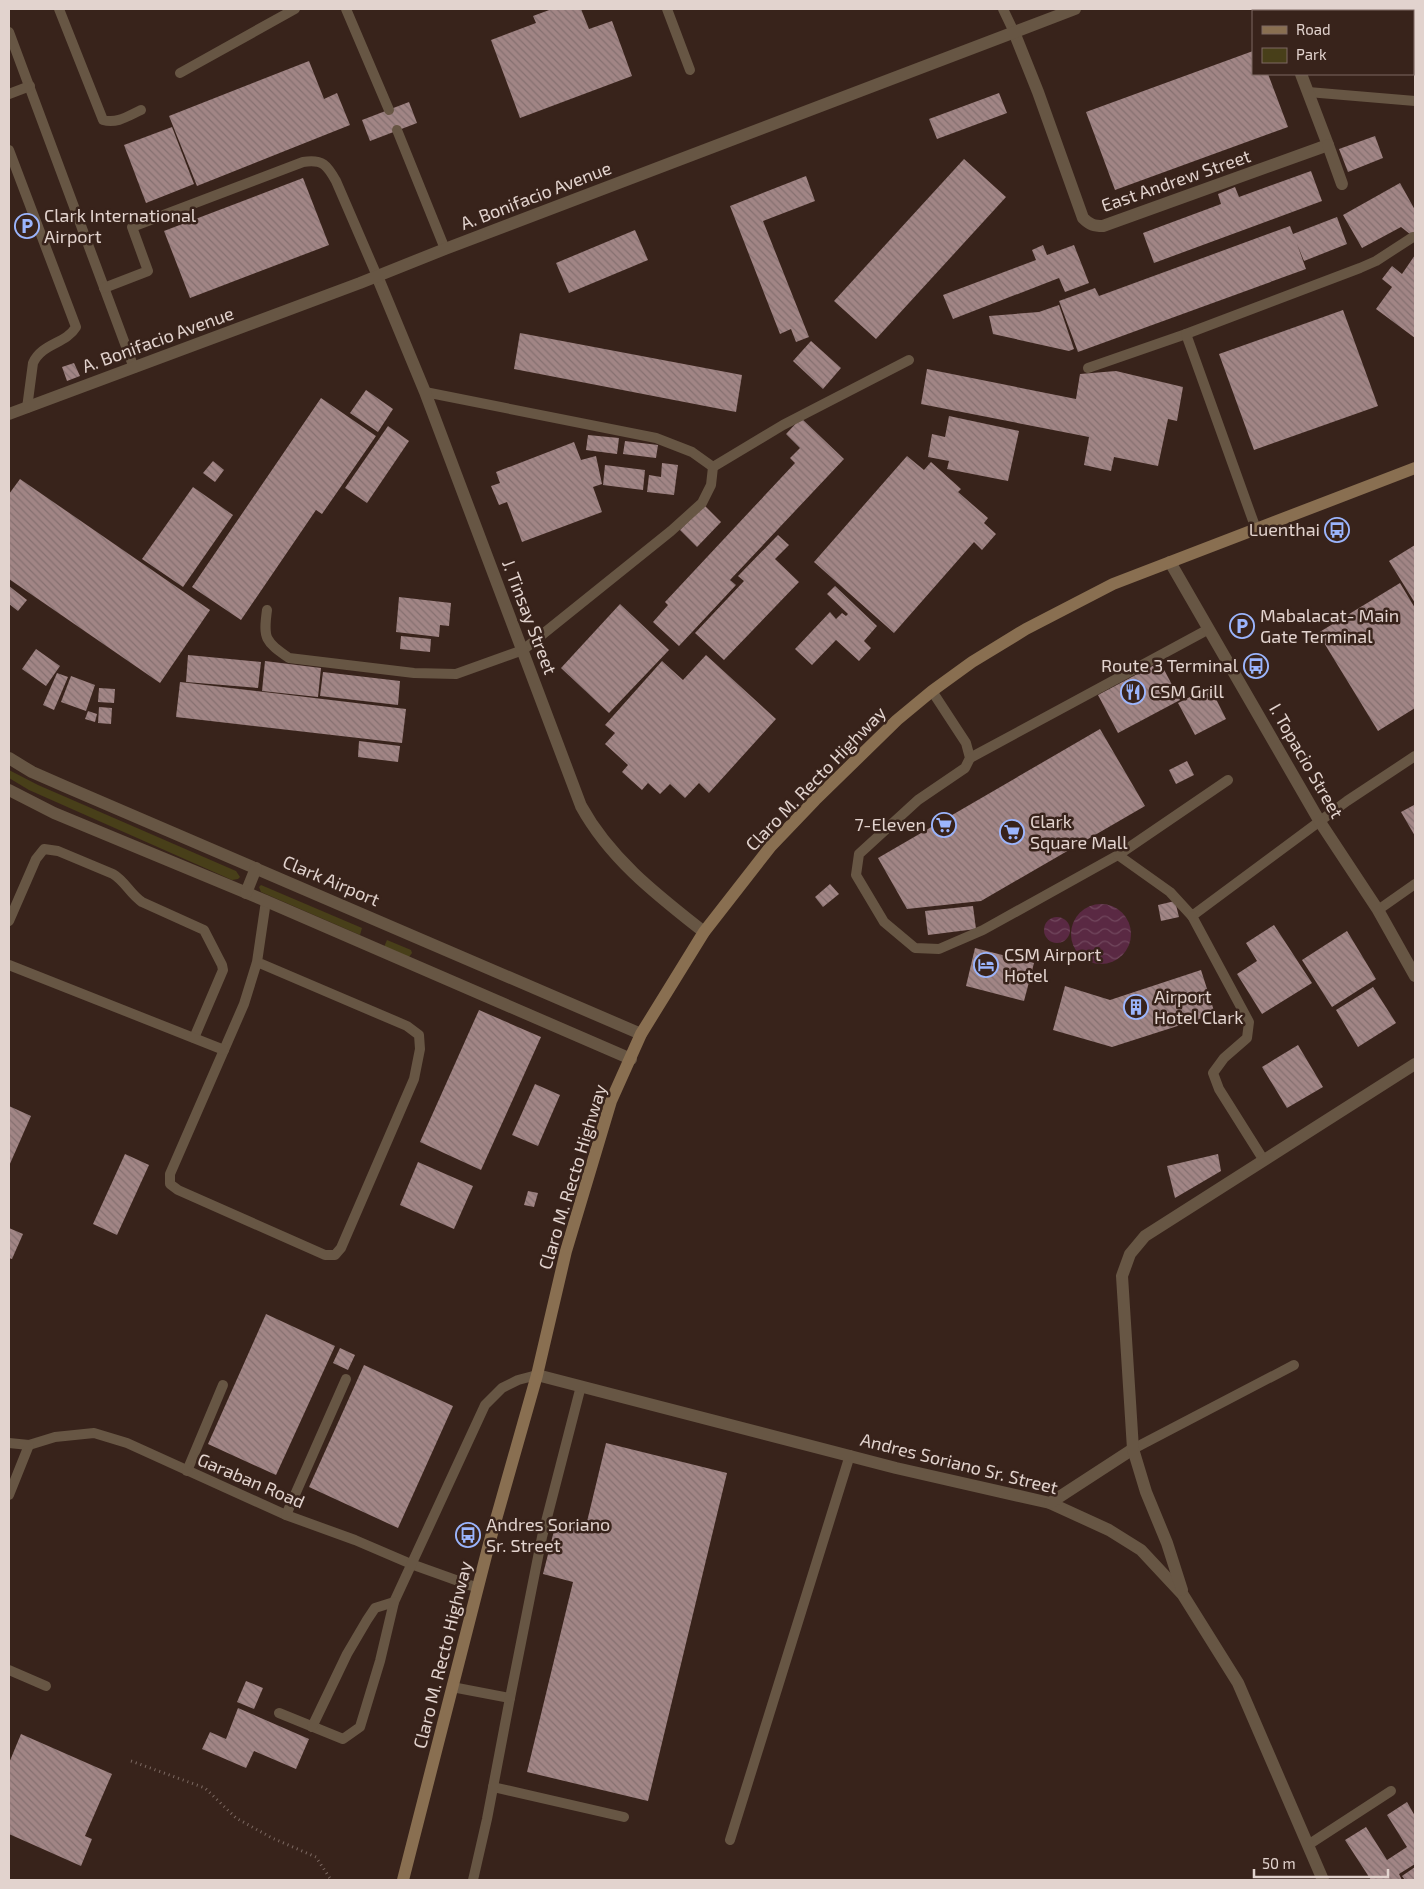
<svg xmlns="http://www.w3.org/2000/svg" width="1424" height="1889" font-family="'Exo 2',sans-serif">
	<defs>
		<pattern id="water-waves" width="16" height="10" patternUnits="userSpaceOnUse" patternTransform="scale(1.25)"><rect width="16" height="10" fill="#5a2943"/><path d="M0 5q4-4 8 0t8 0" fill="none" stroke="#71475d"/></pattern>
		<pattern id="building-back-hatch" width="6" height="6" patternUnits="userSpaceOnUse" patternTransform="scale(1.25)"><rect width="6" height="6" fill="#a18585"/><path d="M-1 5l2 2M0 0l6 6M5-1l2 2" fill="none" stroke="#857070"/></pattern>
	</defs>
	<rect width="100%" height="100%" fill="#38231b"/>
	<g fill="#483f19">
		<polygon points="9,770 38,785 236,871 240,877 238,879 232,880 29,790 9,778"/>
		<polygon points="261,885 362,928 360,935 261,892 259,887"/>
		<polygon points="387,940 411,950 412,953 409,957 384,947"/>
	</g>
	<g fill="url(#water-waves)">
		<circle cx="1101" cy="934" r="30"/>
		<circle cx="1057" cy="930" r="13"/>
	</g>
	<g fill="url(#building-back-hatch)">
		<polygon points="552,9 581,9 589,29 612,21 632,76 520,118 491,40 536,23 533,16"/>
		<rect x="1413" y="25" width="2" height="37"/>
		<polygon points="1253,51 1253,74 1268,74 1288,127 1115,190 1086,112"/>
		<polygon points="309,61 324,99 337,93 350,125 197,186 169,116"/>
		<polygon points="999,93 1007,113 937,139 929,119"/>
		<polygon points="409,102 417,123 370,141 362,120"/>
		<polygon points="172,127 194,184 146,203 124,145"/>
		<polygon points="1375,136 1383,158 1348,172 1339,149"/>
		<polygon points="964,159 1006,197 876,339 834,301"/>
		<polygon points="1311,171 1322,201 1154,263 1143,233 1221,204 1218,194 1235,187 1239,197"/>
		<polygon points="806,176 815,201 763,221 809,337 796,342 791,329 780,334 730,206"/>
		<polygon points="303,178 329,245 190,298 164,231"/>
		<polygon points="1400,183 1415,210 1415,238 1401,227 1362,248 1343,215"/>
		<polygon points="1337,217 1347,244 1304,261 1297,244 1306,269 1078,352 1059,301 1095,288 1099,296 1290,226 1293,234"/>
		<polygon points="635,230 648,260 569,293 556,263"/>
		<polygon points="1043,245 1047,255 1074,245 1089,283 1065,292 1059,278 953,319 943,295 1036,260 1032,250"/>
		<polygon points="1415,255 1415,338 1376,309 1392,287 1382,279 1392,266 1402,274"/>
		<polygon points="1059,305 1074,349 1069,351 993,334 989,316 1039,312"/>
		<polygon points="1343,310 1378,406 1254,450 1219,354"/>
		<polygon points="520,333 742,375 736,412 514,369"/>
		<polygon points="811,341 841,368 823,389 793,361"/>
		<polygon points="74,363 80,376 67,381 62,367"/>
		<polygon points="927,369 1076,399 1080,374 1116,371 1183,387 1177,421 1168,419 1158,466 1114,457 1111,471 1084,465 1089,437 921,404"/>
		<polygon points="366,390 393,409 378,432 350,413"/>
		<polygon points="321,398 376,436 322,514 316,510 241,620 192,587"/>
		<polygon points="949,416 1019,431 1008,481 947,469 949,461 928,457 932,434 945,437"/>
		<polygon points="801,418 844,459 730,580 736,585 679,646 653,622 668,605 665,602 795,463 790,458 800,448 786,434"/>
		<polygon points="388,426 409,441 367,503 345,488"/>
		<polygon points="588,435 619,438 617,454 586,450"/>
		<polygon points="625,441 658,445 656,458 623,454"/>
		<polygon points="574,442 581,460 596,456 602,484 593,487 602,512 522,542 507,502 499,505 491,486 500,483 496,472"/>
		<polygon points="907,456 924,470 931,462 961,489 958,492 988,518 984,523 996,534 982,550 974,542 894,633 814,562"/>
		<polygon points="213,461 224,470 215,482 203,473"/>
		<polygon points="662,463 678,465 674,495 647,492 649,475 661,477"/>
		<polygon points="605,465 645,470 643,490 603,485"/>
		<polygon points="20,479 210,610 160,683 9,579 9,494"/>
		<polygon points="193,487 233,515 183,587 142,559"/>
		<polygon points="704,505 721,522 697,547 680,530"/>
		<polygon points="778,535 789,545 775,559 799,582 724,660 695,633 744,581 738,576"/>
		<polygon points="1415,545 1415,603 1389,561"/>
		<polygon points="1400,583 1415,608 1415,708 1378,731 1318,633"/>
		<polygon points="9,586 27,600 18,611 9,604"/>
		<polygon points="835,586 877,626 864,641 871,648 859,661 836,640 812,665 795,649 830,612 836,619 842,613 846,616 848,614 827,594"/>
		<polygon points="399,597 451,603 449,626 440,625 439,637 396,632"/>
		<polygon points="620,604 669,650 609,713 561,668"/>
		<polygon points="401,636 431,639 430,652 400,649"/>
		<polygon points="36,649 60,666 46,686 22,669"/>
		<polygon points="188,655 261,662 258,688 186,682"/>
		<polygon points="706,655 776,719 709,793 699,783 685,798 670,784 660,794 648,783 642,790 622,772 628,765 605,744 615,733 605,725 662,661 683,680"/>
		<polygon points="265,661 321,668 318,697 262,691"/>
		<polygon points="1160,662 1180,700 1118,733 1098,695"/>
		<polygon points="323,672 400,681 398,705 320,696"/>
		<polygon points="57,673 68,677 54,710 43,705"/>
		<polygon points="71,676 95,685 86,711 61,702"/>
		<polygon points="180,682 406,709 402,743 176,717"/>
		<polygon points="1210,687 1226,719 1195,735 1178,703"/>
		<polygon points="99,688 115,689 114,703 98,702"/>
		<polygon points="99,707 112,708 111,724 98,723"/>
		<polygon points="88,711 97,714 95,722 85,719"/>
		<polygon points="1100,729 1145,806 981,901 907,909 878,858"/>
		<polygon points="359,741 400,746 398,762 358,757"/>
		<polygon points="1187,761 1194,775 1176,784 1169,770"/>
		<polygon points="1414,805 1415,808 1415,836 1401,812"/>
		<polygon points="830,884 839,894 823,907 815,897"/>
		<polygon points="1175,901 1179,917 1161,921 1158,905"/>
		<polygon points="973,906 976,929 928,935 925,911"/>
		<polygon points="1274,925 1312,983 1262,1014 1237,974 1257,961 1246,943"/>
		<polygon points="1347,931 1376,979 1332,1007 1302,960"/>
		<polygon points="975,948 1034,963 1024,1001 966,986"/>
		<polygon points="1201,970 1215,1014 1112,1047 1053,1030 1065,986 1110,1000"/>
		<polygon points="1373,987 1396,1023 1358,1047 1336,1010"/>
		<polygon points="479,1010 541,1037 481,1170 420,1142"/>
		<polygon points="1298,1045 1323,1087 1287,1108 1262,1067"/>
		<polygon points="535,1084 560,1095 538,1146 512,1135"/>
		<polygon points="9,1106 31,1116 9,1166"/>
		<polygon points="125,1154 149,1165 117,1235 93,1224"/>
		<polygon points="1218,1154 1221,1171 1175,1198 1167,1166"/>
		<polygon points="418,1162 473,1186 454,1229 400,1205"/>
		<polygon points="528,1191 538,1193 534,1207 524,1205"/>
		<polygon points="9,1228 23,1234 12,1259 9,1258"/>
		<polygon points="266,1314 335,1346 276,1475 208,1444"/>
		<polygon points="340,1348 355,1355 348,1370 333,1363"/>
		<polygon points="364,1365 453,1406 398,1528 309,1487"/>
		<polygon points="606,1443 727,1473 648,1801 527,1772 573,1582 543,1574 556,1523 585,1530"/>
		<polygon points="246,1681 263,1688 254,1709 237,1702"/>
		<polygon points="238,1708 309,1739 296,1769 254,1751 246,1768 202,1749 210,1732 226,1739"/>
		<polygon points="21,1734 112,1774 85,1836 92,1839 81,1866 9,1834 9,1763"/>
		<polygon points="1407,1802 1415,1816 1415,1864 1399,1874 1402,1880 1371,1880 1345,1840 1366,1827 1387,1860 1407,1847 1387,1815"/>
		<polygon points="1415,1867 1415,1880 1405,1880 1402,1876"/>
	</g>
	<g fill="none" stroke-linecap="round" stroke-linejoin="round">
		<polyline stroke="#7c6962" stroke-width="3" stroke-dasharray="1 4" stroke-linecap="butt" points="131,1761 205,1788 236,1818 272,1838 316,1857 331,1880"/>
		<g stroke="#675644" stroke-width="10">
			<path d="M59 9 103 120C117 124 128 116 141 110"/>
			<polyline points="346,9 389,110"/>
			<polyline points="667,9 690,70"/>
			<polyline points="1003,9 1014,32"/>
			<polyline points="9,32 134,368"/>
			<polyline points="180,73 295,9"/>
			<polyline points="1308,92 1415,101"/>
			<polyline points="9,94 30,86"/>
			<polyline points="397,130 445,249"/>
			<path d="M9 150 76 327C66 344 42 343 33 363L27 408"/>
			<path d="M104 288 148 271 132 227 303 162C323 159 327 165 336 181L377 276"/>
			<polyline points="1088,368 1186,334"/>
			<polyline points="425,392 656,438 692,452 713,467"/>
			<polyline points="1256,529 1186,334 1360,268 1376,261 1413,237"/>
			<path d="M267 610C263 639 265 641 289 658L414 673 456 674 523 650 671 531 702 503 711 485 713 467 783 425 909 360"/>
			<polyline points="932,691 966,743 970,758 965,768 918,800 859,854 856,875 884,922 915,948 939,949 983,930 1118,855 1228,780"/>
			<polyline points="970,758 1207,630"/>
			<polyline points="1118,855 1170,892 1192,916 1347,801 1415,756"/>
			<polyline points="1378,910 1415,884"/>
			<polyline points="1192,916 1249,1022 1247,1038 1224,1058 1213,1073 1219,1089 1263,1159"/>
			<path d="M9 921 36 859 44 849 58 851 113 874C125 881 130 894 142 902L204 930 222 965 223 970 194 1038"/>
			<polyline points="257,962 407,1026 419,1035 420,1049 414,1079 341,1248 335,1255 325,1255 178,1190 170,1184 170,1174 244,1004 257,962 266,901"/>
			<polyline points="9,965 224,1050"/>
			<polyline points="9,1443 29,1445 55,1437 94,1433 127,1443 286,1515 355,1540 411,1564 478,1588"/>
			<polyline points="1133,1449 1294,1365"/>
			<polyline points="187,1471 223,1385"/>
			<polyline points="9,1495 29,1445"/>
			<polyline points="286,1515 346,1379"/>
			<polyline points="9,1670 46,1686"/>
			<polyline points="452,1687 510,1698 542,1537 581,1386"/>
			<polyline points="279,1713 343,1739 360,1727 380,1661 394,1602 485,1405 502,1388 518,1380 537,1375"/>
			<polyline points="312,1727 347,1654 367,1620 375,1608 394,1602"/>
			<polyline points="493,1787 624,1817"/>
			<polyline points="730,1840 850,1455"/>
			<polyline points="1308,1845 1391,1791"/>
			<polyline points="473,1880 487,1819 510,1698"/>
		</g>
		<g stroke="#675644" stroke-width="12">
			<polyline points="1278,9 1279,11"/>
			<path d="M1014 32 1038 92 1083 218C1090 225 1094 226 1103 226L1328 145 1301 74"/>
			<polyline points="1328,145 1342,184"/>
			<path d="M377 276 425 392 581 806C610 859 657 895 704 932"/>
			<polyline points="9,414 360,283 445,249 1075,9"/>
			<polyline points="1170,562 1320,822 1378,910 1415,976"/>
			<polyline points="9,758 32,772 64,786 641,1034"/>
			<polyline points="9,790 54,813 266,901 631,1059"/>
			<polyline points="246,893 256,868"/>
			<polyline points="537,1375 896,1468 1050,1503 1109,1530 1141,1550 1183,1595 1238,1683 1323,1880"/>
			<polyline points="1050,1503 1133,1449"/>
			<polyline points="1182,1590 1167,1543 1146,1492 1133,1449 1122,1276 1130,1254 1145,1236 1415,1064"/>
		</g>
		<polyline stroke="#896f51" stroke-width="12" points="403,1880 489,1544 537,1375 566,1251 611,1101 641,1034 704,932 771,846 815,800 897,720 932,691 972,662 1026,629 1113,584 1415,468"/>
	</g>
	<defs>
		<symbol id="parking-ring" viewBox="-11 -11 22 22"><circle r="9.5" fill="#38231b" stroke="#9bb5fd" stroke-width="1.5"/><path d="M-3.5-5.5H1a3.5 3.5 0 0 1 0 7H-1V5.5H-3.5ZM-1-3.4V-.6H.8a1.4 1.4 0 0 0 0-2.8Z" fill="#9bb5fd"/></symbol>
		<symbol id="bus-ring" viewBox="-11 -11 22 22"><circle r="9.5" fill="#38231b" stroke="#9bb5fd" stroke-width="1.5"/><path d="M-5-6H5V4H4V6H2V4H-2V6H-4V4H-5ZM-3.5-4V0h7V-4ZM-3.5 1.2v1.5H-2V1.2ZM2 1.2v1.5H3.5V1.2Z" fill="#9bb5fd"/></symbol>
		<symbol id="restaurant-ring" viewBox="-11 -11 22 22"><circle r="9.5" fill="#38231b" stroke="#9bb5fd" stroke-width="1.5"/><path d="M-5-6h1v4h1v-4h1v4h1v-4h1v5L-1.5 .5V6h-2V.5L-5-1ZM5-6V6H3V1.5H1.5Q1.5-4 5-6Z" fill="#9bb5fd"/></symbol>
		<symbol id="supermarket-ring" viewBox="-11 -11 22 22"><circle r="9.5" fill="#38231b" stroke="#9bb5fd" stroke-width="1.5"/><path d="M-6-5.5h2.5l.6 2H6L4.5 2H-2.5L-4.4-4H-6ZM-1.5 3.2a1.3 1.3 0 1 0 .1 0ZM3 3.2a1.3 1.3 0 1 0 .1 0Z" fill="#9bb5fd"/></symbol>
		<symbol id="hotel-ring" viewBox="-11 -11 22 22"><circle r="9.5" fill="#38231b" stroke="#9bb5fd" stroke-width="1.5"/><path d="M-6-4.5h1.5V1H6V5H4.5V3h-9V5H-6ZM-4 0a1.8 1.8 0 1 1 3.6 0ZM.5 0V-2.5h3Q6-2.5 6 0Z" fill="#9bb5fd"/></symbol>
		<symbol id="building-ring" viewBox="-11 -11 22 22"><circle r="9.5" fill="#38231b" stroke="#9bb5fd" stroke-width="1.5"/><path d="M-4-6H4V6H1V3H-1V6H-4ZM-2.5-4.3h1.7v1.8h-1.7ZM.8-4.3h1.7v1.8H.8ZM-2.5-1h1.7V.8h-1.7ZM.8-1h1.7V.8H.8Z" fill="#9bb5fd"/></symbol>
	</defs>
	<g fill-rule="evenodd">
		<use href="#parking-ring" x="13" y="212" width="28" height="28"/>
		<use href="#bus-ring" x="1323" y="516" width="28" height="28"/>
		<use href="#parking-ring" x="1228" y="612" width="28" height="28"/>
		<use href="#bus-ring" x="1242" y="652" width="28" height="28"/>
		<use href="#restaurant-ring" x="1119" y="678" width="28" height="28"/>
		<use href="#supermarket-ring" x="930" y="811" width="28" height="28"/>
		<use href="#supermarket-ring" x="998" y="818" width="28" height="28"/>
		<use href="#hotel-ring" x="972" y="951" width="28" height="28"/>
		<use href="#building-ring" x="1122" y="993" width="28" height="28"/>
		<use href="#bus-ring" x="454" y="1521" width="28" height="28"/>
	</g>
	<g text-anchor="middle" stroke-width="5" stroke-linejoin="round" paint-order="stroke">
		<g font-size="18" fill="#e2d3ce" stroke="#38231b">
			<text transform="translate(1176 181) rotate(-19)" y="6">East Andrew Street</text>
			<text transform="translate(536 196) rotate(-21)" y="6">A. Bonifacio Avenue</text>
			<text transform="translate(158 340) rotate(-20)" y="6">A. Bonifacio Avenue</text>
			<text transform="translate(529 617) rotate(69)" y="6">J. Tinsay Street</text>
			<text transform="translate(1306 761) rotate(60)" y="6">I. Topacio Street</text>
			<text transform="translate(816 779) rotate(-46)" y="6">Claro M. Recto Highway</text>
			<text transform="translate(331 881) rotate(23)" y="6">Clark Airport</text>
			<text transform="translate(573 1177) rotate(-73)" y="6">Claro M. Recto Highway</text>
			<text transform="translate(959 1464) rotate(14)" y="6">Andres Soriano Sr. Street</text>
			<text transform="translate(251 1481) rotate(23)" y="6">Garaban Road</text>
			<text transform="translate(443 1655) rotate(-76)" y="6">Claro M. Recto Highway</text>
		</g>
		<g font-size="18" fill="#e2d3ce" stroke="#38231b" text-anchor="start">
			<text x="44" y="222">Clark International<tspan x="44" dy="21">Airport</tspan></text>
			<text x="1320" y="536" text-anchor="end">Luenthai</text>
			<text x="1260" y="622">Mabalacat- Main<tspan x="1260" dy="21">Gate Terminal</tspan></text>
			<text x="1238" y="672" text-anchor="end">Route 3 Terminal</text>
			<text x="1150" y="698">CSM Grill</text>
			<text x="1030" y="828">Clark<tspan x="1030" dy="21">Square Mall</tspan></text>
			<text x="926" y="831" text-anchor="end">7-Eleven</text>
			<text x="1004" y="961">CSM Airport<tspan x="1004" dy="21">Hotel</tspan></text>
			<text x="1154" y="1003">Airport<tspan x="1154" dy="21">Hotel Clark</tspan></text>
			<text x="486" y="1531">Andres Soriano<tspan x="486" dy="21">Sr. Street</tspan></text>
		</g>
	</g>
	<rect width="1424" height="1889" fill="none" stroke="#e2d3ce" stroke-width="20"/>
	<rect x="1252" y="10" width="162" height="65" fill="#38231b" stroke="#7c6963"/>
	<rect x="1262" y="26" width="25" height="8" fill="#896f51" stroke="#7c6963"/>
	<text x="1296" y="35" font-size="15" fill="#e2d3ce">Road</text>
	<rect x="1262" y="48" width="25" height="15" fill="#483f19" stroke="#7c6963"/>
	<text x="1296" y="60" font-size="15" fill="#e2d3ce">Park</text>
	<path d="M1254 1869v8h134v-8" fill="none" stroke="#e2d3ce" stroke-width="2.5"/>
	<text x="1262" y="1869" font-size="15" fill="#e2d3ce" stroke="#38231b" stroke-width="4" paint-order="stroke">50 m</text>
</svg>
